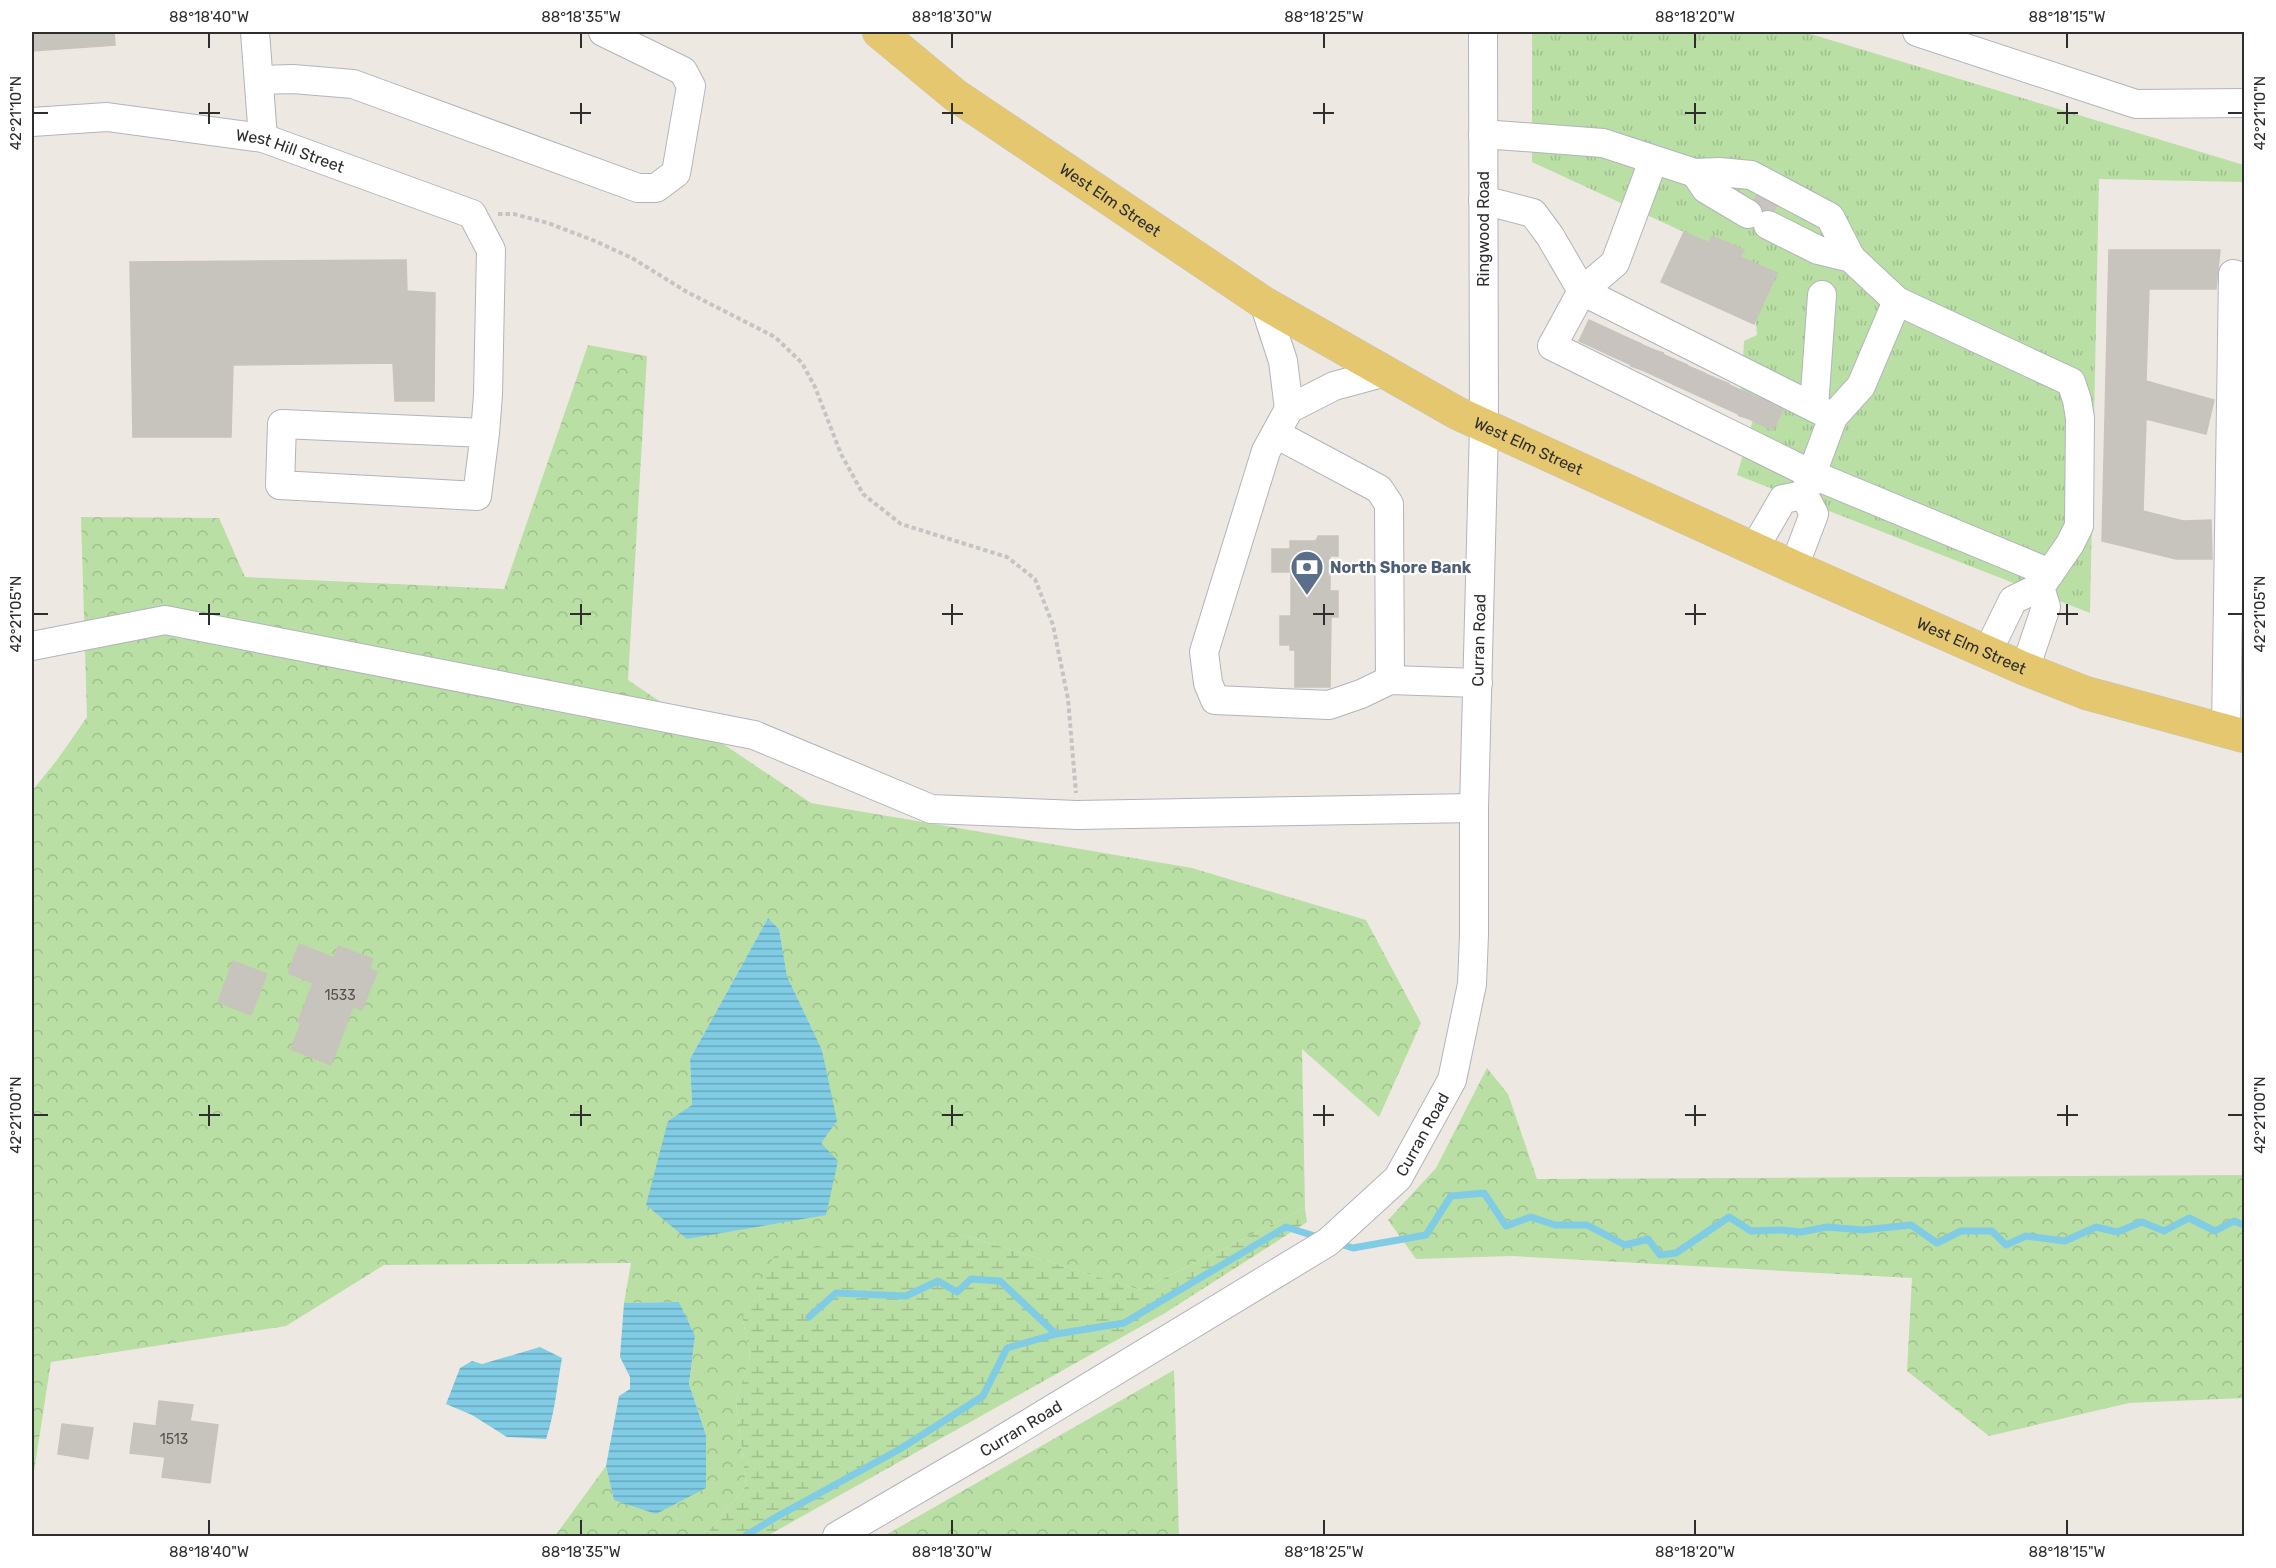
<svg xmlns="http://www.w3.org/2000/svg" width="2276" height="1568" font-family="Rubik,sans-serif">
	<defs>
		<pattern id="grass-tufts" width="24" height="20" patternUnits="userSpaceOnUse" patternTransform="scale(1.5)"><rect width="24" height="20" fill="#b9dfa4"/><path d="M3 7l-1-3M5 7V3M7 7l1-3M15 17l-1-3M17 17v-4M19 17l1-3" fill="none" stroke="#9fc08e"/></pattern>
		<pattern id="forest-crowns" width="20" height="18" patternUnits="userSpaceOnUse" patternTransform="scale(1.5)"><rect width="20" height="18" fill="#b9dfa4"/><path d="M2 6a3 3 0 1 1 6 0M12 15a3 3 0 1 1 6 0" fill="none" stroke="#9fc08e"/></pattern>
		<pattern id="wetland-marsh" width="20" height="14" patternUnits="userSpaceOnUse" patternTransform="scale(1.5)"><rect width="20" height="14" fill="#b9dfa4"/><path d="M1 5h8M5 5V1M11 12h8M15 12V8" fill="none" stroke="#9fc08e"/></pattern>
		<pattern id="water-rules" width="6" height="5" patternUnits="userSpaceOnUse" patternTransform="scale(1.5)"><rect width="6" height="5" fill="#80cce5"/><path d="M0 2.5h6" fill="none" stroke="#69a6ba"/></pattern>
	</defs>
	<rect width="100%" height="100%" fill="#eee8e2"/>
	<polygon fill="url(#grass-tufts)" points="1532,32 1804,32 2244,165 2244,182 2099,179 2090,613 1737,475 1753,420 1741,394 1744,341 1757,335 1751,263 1532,162"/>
	<g fill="url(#forest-crowns)" fill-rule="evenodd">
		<path d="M588 345 647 356 628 680 811 803 1192 868 1366 920 1421 1023 1379 1117 1302 1049 1305 1208 1140 1290 964 1235 742 1315 750 1357 736 1401 746 1486 708 1532 709 1536H555L606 1466 614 1500 706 1435 689 1384 695 1336 679 1302 624 1303 631 1263 384 1265 286 1326 51 1362 32 1484V791L57 760 87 717 81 517 219 518 245 577 504 589ZM768 918 779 929 787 976 822 1050 836 1121 820 1143 668 1121 692 1106 690 1059Z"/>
		<polygon points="1487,1068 1508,1094 1537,1179 2244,1175 2244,1398 2129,1403 1989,1436 1907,1371 1912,1278 1512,1256 1416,1259 1388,1220 1436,1168"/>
		<polygon points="1174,1370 1179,1536 884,1536"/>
	</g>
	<polygon fill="url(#wetland-marsh)" points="1305,1208 1307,1222 1165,1313 767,1536 709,1536 708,1532 746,1486 736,1401 750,1357 742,1315 777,1251 964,1235 1140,1290"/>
	<g fill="url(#water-rules)">
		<polygon points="768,918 779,929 787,976 822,1050 837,1121 821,1143 838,1161 826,1215 687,1239 646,1205 668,1121 692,1105 690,1059"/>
		<polygon points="679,1302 695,1336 689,1384 706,1435 706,1488 656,1514 614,1500 606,1466 619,1396 630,1389 630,1377 620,1357 624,1303"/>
		<path d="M540 1347 562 1358C557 1385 555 1413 546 1439L507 1437 472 1415 446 1404 460 1368 472 1361 482 1364Z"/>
	</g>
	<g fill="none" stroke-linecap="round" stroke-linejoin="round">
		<g stroke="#80cce5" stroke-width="7">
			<polyline points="1337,1243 1353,1248 1426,1235 1451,1196 1484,1193 1506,1226 1531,1217 1555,1225 1587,1225 1625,1245 1648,1239 1660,1255 1676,1253 1729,1217 1751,1231 1781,1230 1801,1232 1827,1227 1863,1230 1911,1225 1937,1243 1961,1231 1992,1231 2006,1245 2026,1236 2065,1241 2096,1227 2117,1232 2142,1222 2164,1231 2189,1218 2215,1231 2234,1221 2244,1225"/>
			<polyline points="809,1317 836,1293 906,1296 938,1281 957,1292 971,1279 1000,1281 1056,1334 1124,1323 1286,1227 1321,1238"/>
			<polyline points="745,1536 778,1516 900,1449 983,1396 1007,1348 1056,1334"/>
		</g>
	</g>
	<g fill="#c7c3bd" stroke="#c9c4bb" stroke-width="1.5">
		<polygon points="32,32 114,32 115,45 32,51"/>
		<polygon points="1684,232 1709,243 1712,236 1744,250 1740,257 1777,273 1754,324 1661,282"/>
		<polygon points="2109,250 2220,250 2216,289 2149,289 2146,381 2214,400 2206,434 2146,419 2143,511 2183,521 2211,520 2212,559 2176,559 2102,541"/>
		<polygon points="406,260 407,291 435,293 434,401 395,401 393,363 233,365 231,437 133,437 130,262"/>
		<polygon points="1589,320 1783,410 1773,430 1579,341"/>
		<polygon points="1318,536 1338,536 1338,556 1330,556 1330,591 1338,591 1338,617 1331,617 1330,687 1295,687 1295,650 1290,650 1290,645 1280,645 1280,616 1291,616 1291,572 1272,572 1272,549 1290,549 1290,541 1316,541"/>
		<polygon points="299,944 334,958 338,946 373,959 369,969 377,972 362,1010 353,1007 331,1065 291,1049 301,1023 298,1022 313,983 288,973"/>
		<polygon points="233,961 267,974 251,1015 218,1002"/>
		<polygon points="159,1401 193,1405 190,1421 218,1425 210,1483 162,1477 165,1457 130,1453 134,1423 156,1426"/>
		<polygon points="62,1424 93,1428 88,1459 58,1454"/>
	</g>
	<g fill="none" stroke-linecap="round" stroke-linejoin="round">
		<g stroke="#c8c3be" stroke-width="28" stroke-dasharray="28 14" stroke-linecap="butt">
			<polyline points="1754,199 1775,210"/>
			<polyline points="1596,349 1606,328"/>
			<polyline points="1620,360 1629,338"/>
			<polyline points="1643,371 1651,348"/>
			<polyline points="1666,381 1675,359"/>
			<polyline points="1685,390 1694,368"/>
			<polyline points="1708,400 1717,378"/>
			<polyline points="1729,410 1738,388"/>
			<polyline points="1751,420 1758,397"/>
		</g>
		<defs>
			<g id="minor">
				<polyline points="255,32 263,138"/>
				<polyline points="1917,32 2136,104 2244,103"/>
				<polyline points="259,80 293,79 353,84 638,188 656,188 676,173 691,86 683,71 603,32"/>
				<path id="s1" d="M32 122 107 117 263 138 472 214 491 250 488 395 485 433 282 424 280 485 477 496 485 433"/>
				<polyline points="1483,134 1603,143 1695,173 1706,189 1748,214"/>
				<polyline points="1653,161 1615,263 1582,291 1552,346 1811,474 2050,573 2040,587 2013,600 1987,653"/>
				<polyline points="1695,173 1719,172 1751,175 1830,217 1851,258"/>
				<polyline points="1483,200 1533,213 1550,236 1582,291 1833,417 1804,495 1814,514 1794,567"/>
				<polyline points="1768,225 1818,250 1851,258 1897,301 2071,382 2077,400 2080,418 2079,526 2070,544 2050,573"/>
				<polyline points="1264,303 1283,361 1289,409"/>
				<polyline points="1386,372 1334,386 1289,409 1266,451 1204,652 1208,683 1215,700 1329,705 1361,694 1390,680 1478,683"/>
				<polyline points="1814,407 1822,295"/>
				<polyline points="1833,417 1861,386 1897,301"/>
				<polyline points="1276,434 1379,489 1389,504 1390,680"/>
				<polyline points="1754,549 1783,499 1804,495"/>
				<polyline points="32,646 165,620 754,735 931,809 1077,815 1474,808"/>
				<polyline points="2025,669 2046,607 2040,587"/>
				<polyline points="2226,731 2233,274 2244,277"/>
				<path id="s2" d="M837 1536 993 1445 1328 1242 1398 1178 1452 1080 1472 984 1474 935V808L1484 427 1483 32"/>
			</g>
			<g id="major">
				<path id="s3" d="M879 32 955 95 1264 303 1457 413 1794 567 2025 669 2086 693 2244 736"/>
			</g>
		</defs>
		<use href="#minor" stroke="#b2b4bc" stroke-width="30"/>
		<use href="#major" stroke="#c4c4c4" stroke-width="34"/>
		<polyline stroke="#c4c4c4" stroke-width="4" stroke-dasharray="4.5 3" stroke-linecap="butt" points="498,214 514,214 548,223 595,241 632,258 687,292 775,337 802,363 815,387 841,454 863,494 901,524 1007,557 1035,579 1053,625 1068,699 1076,793"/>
		<use href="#minor" stroke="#fff" stroke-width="28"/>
		<use href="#major" stroke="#e5c770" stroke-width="33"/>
	</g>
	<path fill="none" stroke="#2e2e2e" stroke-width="2" d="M209 33V48M581 33V48M952 33V48M1324 33V48M1695 33V48M2067 33V48M209 103V124M581 103V124M952 103V124M1324 103V124M1695 103V124M2067 103V124M33 113H48M199 113H220M570 113H591M942 113H963M1313 113H1334M1685 113H1706M2057 113H2078M2228 113H2243M209 604V625M581 604V625M952 604V625M1324 604V625M1695 604V625M2067 604V625M33 614H48M199 614H220M570 614H591M942 614H963M1313 614H1334M1685 614H1706M2057 614H2078M2228 614H2243M209 1105V1126M581 1105V1126M952 1105V1126M1324 1105V1126M1695 1105V1126M2067 1105V1126M33 1115H48M199 1115H220M570 1115H591M942 1115H963M1313 1115H1334M1685 1115H1706M2057 1115H2078M2228 1115H2243M209 1520V1535M581 1520V1535M952 1520V1535M1324 1520V1535M1695 1520V1535M2067 1520V1535"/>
	<defs>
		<symbol id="bank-pin" viewBox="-11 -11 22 30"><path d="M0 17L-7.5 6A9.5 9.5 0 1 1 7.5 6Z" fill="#5c6f8a" stroke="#fff"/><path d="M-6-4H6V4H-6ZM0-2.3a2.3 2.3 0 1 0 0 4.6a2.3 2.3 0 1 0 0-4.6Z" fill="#fff"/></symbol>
	</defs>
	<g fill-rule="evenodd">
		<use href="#bank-pin" x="1288" y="548" width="38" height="52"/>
	</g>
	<g text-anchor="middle" stroke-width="4.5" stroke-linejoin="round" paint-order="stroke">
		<g font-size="14" fill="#545352">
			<text x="340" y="1000">1533</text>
			<text x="174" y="1444">1513</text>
		</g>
		<g font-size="16" fill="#2e2e2e" stroke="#fff">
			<text dy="6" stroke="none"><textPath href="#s1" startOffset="262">West Hill Street</textPath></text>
			<text dy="6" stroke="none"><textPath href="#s3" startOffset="286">West Elm Street</textPath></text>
			<text transform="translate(1483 229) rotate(-90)" y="6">Ringwood Road</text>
			<text dy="6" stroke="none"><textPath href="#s3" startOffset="772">West Elm Street</textPath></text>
			<text dy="6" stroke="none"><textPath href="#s2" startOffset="1221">Curran Road</textPath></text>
			<text dy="6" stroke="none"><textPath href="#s3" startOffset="1258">West Elm Street</textPath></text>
			<text dy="6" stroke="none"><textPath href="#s2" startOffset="717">Curran Road</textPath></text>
			<text dy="6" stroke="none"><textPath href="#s2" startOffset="213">Curran Road</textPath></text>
		</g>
		<g font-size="16" font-weight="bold" fill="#4e5e75" stroke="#fff" text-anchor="start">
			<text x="1330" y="573">North Shore Bank</text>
		</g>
	</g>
	<rect width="2276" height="1568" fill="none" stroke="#ffffff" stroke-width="66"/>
	<rect x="33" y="33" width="2210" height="1502" fill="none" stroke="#2e2e2e" stroke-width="2"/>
	<g font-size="15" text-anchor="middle" fill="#2e2e2e">
		<text x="209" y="22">88°18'40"W</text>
		<text x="581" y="22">88°18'35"W</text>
		<text x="952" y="22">88°18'30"W</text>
		<text x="1324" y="22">88°18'25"W</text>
		<text x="1695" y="22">88°18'20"W</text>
		<text x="2067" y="22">88°18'15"W</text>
		<text transform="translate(16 113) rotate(-90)" y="5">42°21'10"N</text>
		<text transform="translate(2260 113) rotate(-90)" y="5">42°21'10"N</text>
		<text transform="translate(16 614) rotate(-90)" y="5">42°21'05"N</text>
		<text transform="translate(2260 614) rotate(-90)" y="5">42°21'05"N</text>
		<text transform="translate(16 1115) rotate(-90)" y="5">42°21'00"N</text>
		<text transform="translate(2260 1115) rotate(-90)" y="5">42°21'00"N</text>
		<text x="209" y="1557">88°18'40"W</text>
		<text x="581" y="1557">88°18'35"W</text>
		<text x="952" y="1557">88°18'30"W</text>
		<text x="1324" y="1557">88°18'25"W</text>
		<text x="1695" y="1557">88°18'20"W</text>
		<text x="2067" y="1557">88°18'15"W</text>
	</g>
</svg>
